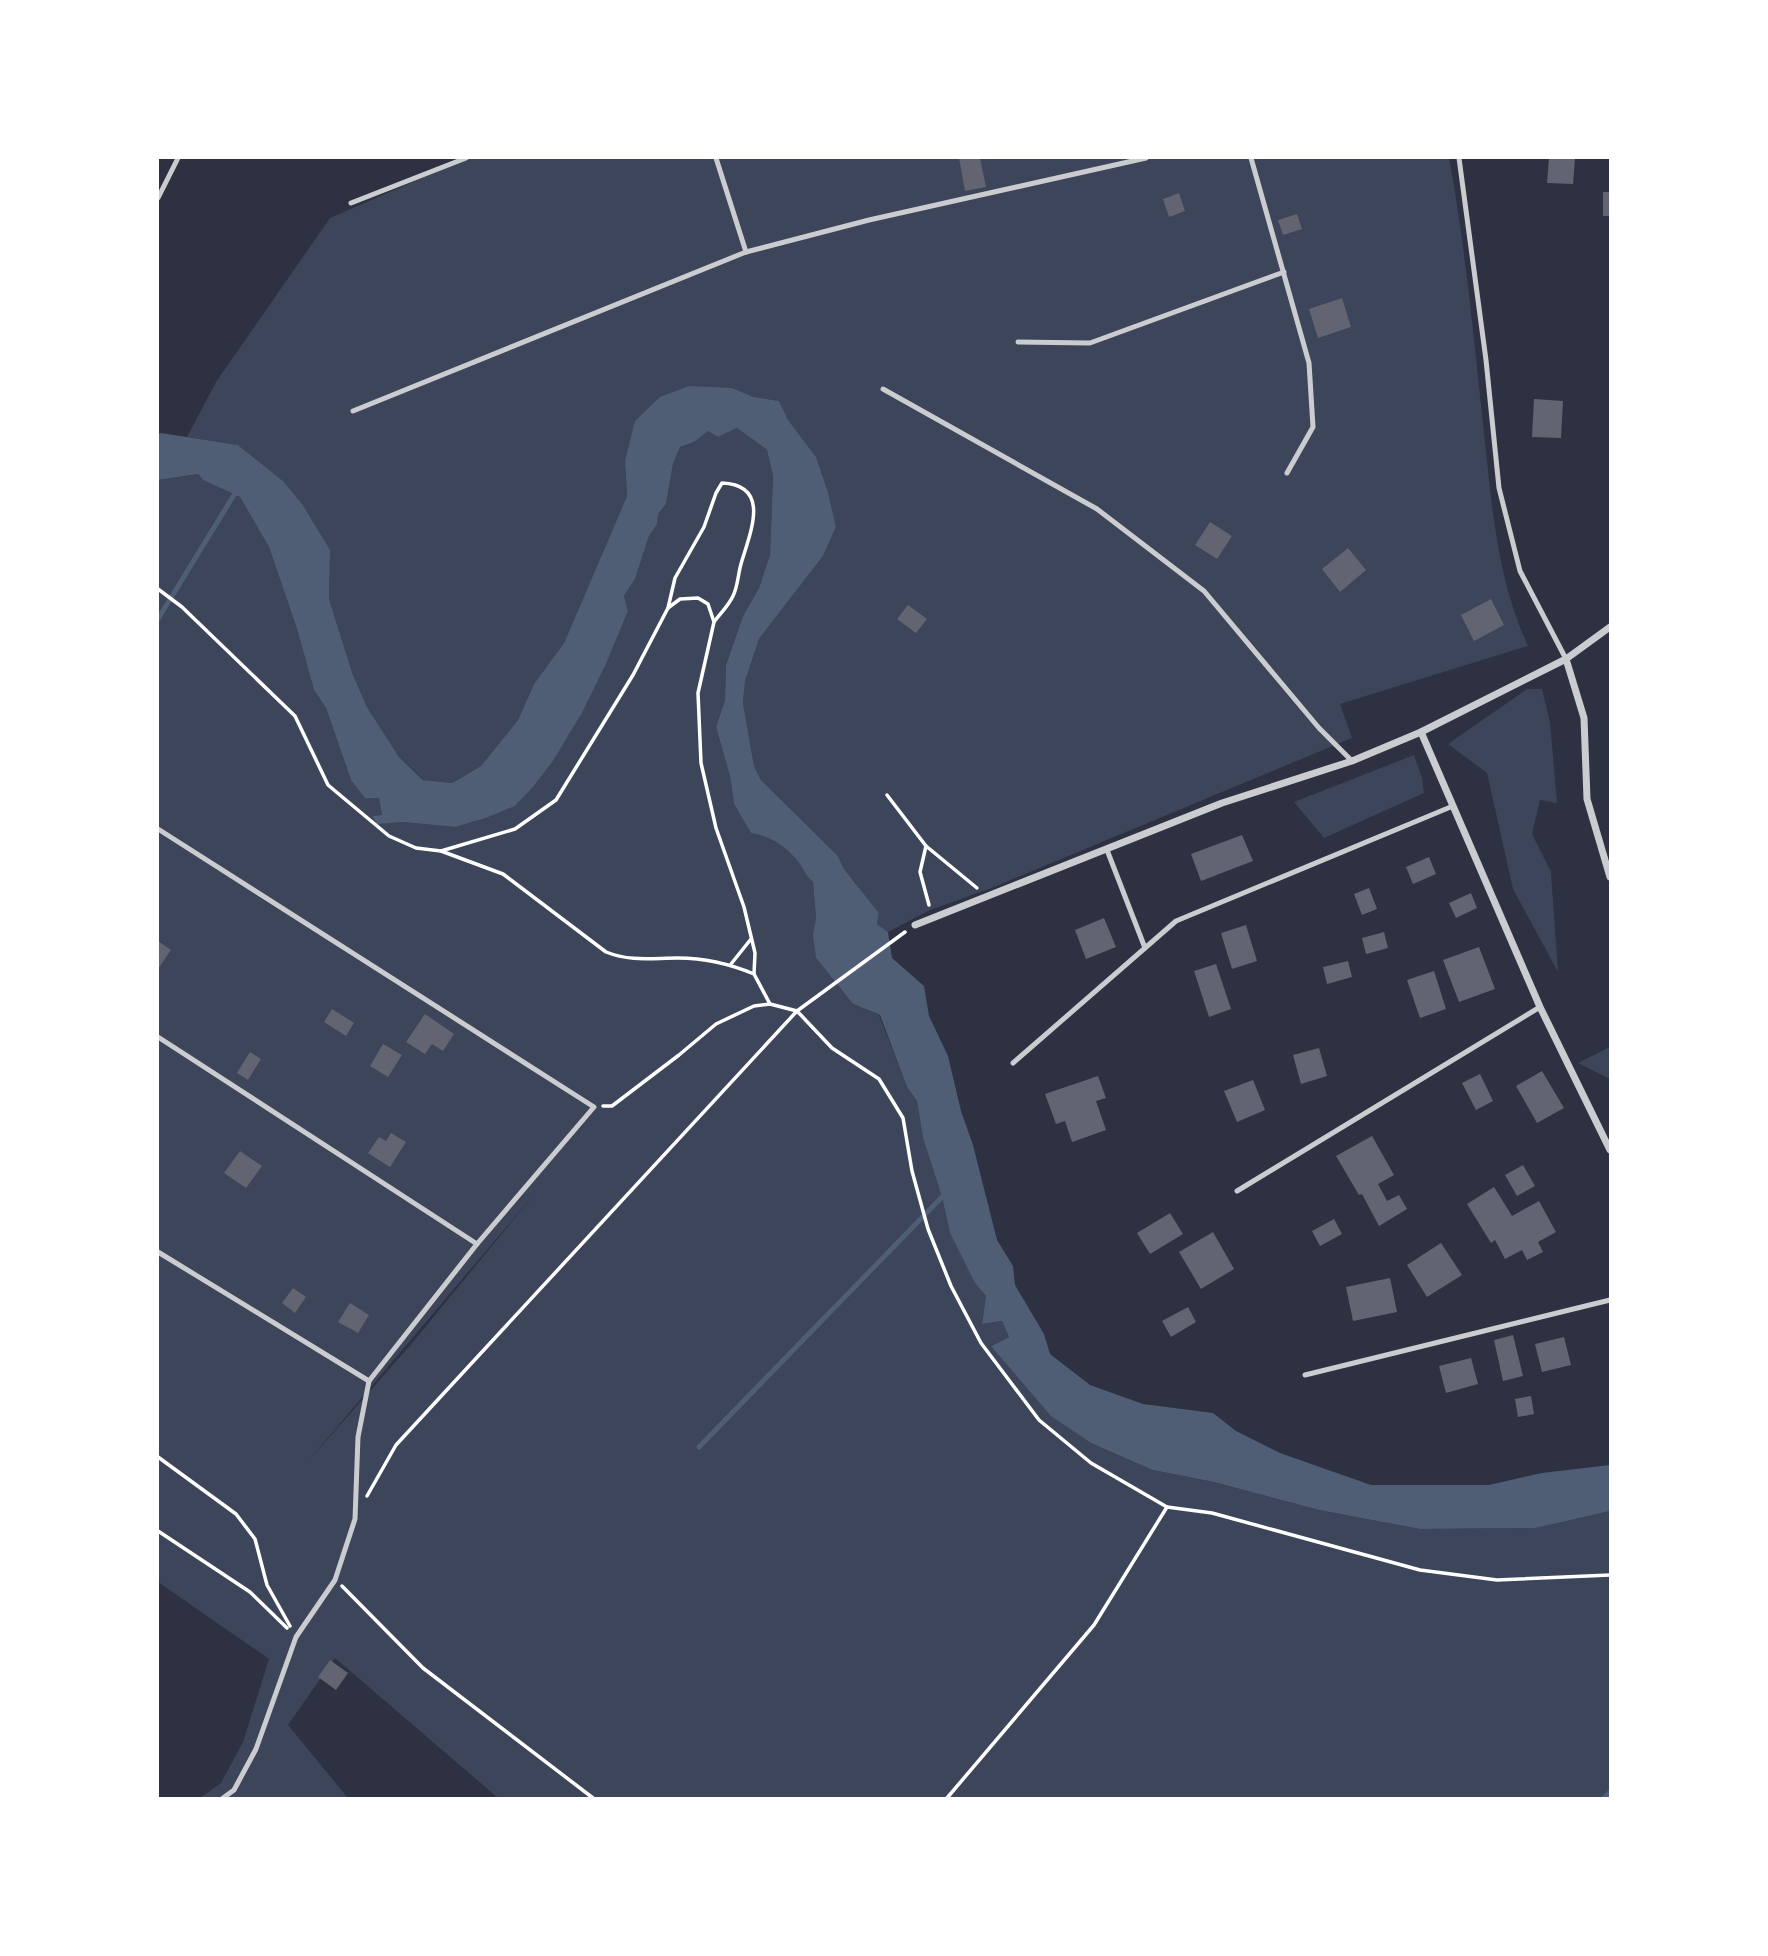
<svg xmlns="http://www.w3.org/2000/svg" width="1768" height="1956" font-family="'Work Sans',sans-serif">
	<rect width="100%" height="100%" fill="#2d3142"/>
	<g fill="#3c4559" fill-rule="evenodd">
		<path d="M468 158H1449C1466 249 1474 341 1484 433 1492 506 1497 579 1528 646L1340 704 1352 738 989 889 930 910 888 932 877 924 879 913 844 869 838 856 761 780 754 766 743 703 745 681 759 639 823 556 836 527 828 492 816 457 788 421 779 401 754 397 732 388 625 461 627 496 564 643 534 684 518 720 481 766 452 783 424 780 399 757 367 707 353 675 329 599 330 550 283 481 238 445 187 437 216 382 330 218Z"/>
		<path d="M737 428 767 450 773 476 770 555 759 588 743 616 726 665 725 700 716 727 730 776 734 804 751 833C771 837 782 844 796 859 803 867 804 874 813 882L816 918 814 935 816 958 853 1004 879 1015 907 1087 917 1101 923 1138 942 1197 950 1233 975 1282 986 1296 982 1324 1002 1321 1009 1337 992 1345 1153 1470 1214 1482 1319 1510 1420 1529 1536 1528 1610 1511V1798H498L335 1658 288 1725 348 1798H200L221 1783 243 1742 269 1659 158 1582V480L198 474 203 480 240 497 269 547 297 629 314 690 326 708 351 780 379 798 382 815 372 816 377 823 403 822 455 827 486 818 515 806 533 787 553 761 582 713 606 664 628 611 624 596 635 579 649 536 657 524 658 514 666 504 673 464 680 447 694 442 708 430 718 437ZM531 1198 413 1342 310 1459 530 1199Z"/>
		<polygon points="1527,689 1542,689 1550,722 1557,803 1540,800 1532,834 1551,872 1558,972 1513,889 1487,773 1448,744"/>
		<polygon points="1414,755 1422,778 1424,793 1324,838 1294,802"/>
		<polygon points="1610,1047 1610,1079 1578,1063"/>
	</g>
	<path fill="#4f5d75" d="M689 386 732 388 754 397 779 401 788 420 816 457 828 492 836 527 823 556 759 639 745 681 743 703 754 766 761 780 838 856 844 869 879 913 877 924 888 932 892 958 924 986 929 1016 948 1056 961 1111 973 1145 997 1240 1013 1266 1015 1285 1044 1334 1050 1354 1090 1385 1143 1404 1213 1413 1236 1431 1280 1453 1371 1485H1489L1542 1473 1610 1465V1511L1536 1528 1420 1529 1319 1510 1214 1482 1153 1470 1091 1443 1051 1416 991 1346 1009 1337 1002 1321 982 1324 986 1296 975 1283 950 1233 942 1197 923 1138 917 1101 907 1087 880 1015 853 1004 816 958 813 935 816 918 813 882C804 874 803 867 796 859 782 844 771 837 751 833L734 804 730 776 716 727 725 700 726 665 743 616 759 588 770 555 773 476 767 450 737 428 718 437 708 431 694 442 680 447 673 464 666 504 658 514 657 524 649 536 635 579 624 596 628 611 606 664 582 713 553 761 533 787 515 806 486 818 455 827 403 822 377 824 372 816 382 815 379 798H365L351 780 326 708 314 690 297 629 269 547 240 497 203 480 198 474 158 480V434L161 433 238 445 283 481 302 504 330 550 329 599 353 675 367 707 399 757 423 780 452 783 481 766 518 720 534 684 564 643 627 496 625 461 635 421 660 397Z"/>
	<g fill="none" stroke-linecap="round" stroke-linejoin="round">
		<g stroke="#4f5d75" stroke-width="5">
			<polyline points="158,619 237,490"/>
			<polyline points="699,1447 942,1197"/>
			<polyline points="1604,1798 1610,1792"/>
		</g>
	</g>
	<g fill="#626471">
		<polygon points="959,158 980,158 986,187 965,191"/>
		<polygon points="1549,158 1575,158 1573,184 1547,183"/>
		<rect x="1603" y="192" width="7" height="24"/>
		<polygon points="1179,193 1185,211 1169,217 1163,199"/>
		<polygon points="1297,214 1302,229 1283,235 1278,220"/>
		<polygon points="1342,298 1351,327 1318,338 1309,309"/>
		<polygon points="1534,399 1563,401 1561,438 1532,437"/>
		<polygon points="1210,522 1232,536 1217,559 1195,545"/>
		<polygon points="1348,548 1366,570 1340,592 1322,569"/>
		<polygon points="1491,599 1504,625 1474,641 1461,615"/>
		<polygon points="908,605 927,619 916,633 897,619"/>
		<polygon points="1242,835 1253,861 1201,881 1191,854"/>
		<polygon points="1429,857 1436,874 1413,884 1406,867"/>
		<polygon points="1369,888 1377,909 1362,915 1354,894"/>
		<polygon points="1471,893 1477,908 1456,918 1449,903"/>
		<polygon points="1104,918 1116,947 1086,959 1075,930"/>
		<polygon points="1246,925 1257,961 1232,969 1221,933"/>
		<polygon points="1384,932 1388,948 1366,954 1362,938"/>
		<polygon points="158,941 171,950 158,969"/>
		<polygon points="1479,947 1495,989 1459,1002 1443,960"/>
		<polygon points="1348,961 1352,977 1327,984 1323,967"/>
		<polygon points="1216,964 1231,1009 1209,1017 1194,971"/>
		<polygon points="1434,971 1446,1009 1420,1018 1407,980"/>
		<polygon points="332,1009 354,1023 346,1036 324,1022"/>
		<polygon points="425,1014 454,1034 443,1051 432,1044 425,1054 406,1042"/>
		<polygon points="383,1044 402,1055 388,1077 370,1066"/>
		<polygon points="1319,1048 1327,1076 1301,1084 1293,1055"/>
		<polygon points="250,1052 261,1059 248,1080 237,1073"/>
		<polygon points="1542,1071 1564,1108 1537,1123 1516,1086"/>
		<polygon points="1480,1074 1493,1101 1476,1110 1462,1083"/>
		<polygon points="1098,1076 1106,1098 1096,1101 1106,1130 1072,1142 1065,1121 1056,1124 1045,1094"/>
		<polygon points="1253,1080 1265,1110 1237,1122 1224,1091"/>
		<polygon points="391,1133 406,1142 390,1167 368,1153 379,1137 386,1141"/>
		<polygon points="1372,1136 1394,1175 1378,1184 1387,1201 1399,1195 1407,1209 1379,1226 1362,1194 1359,1195 1336,1156"/>
		<polygon points="240,1151 262,1166 246,1188 224,1173"/>
		<polygon points="1523,1165 1535,1186 1517,1196 1505,1175"/>
		<polygon points="1494,1187 1512,1216 1539,1201 1556,1232 1538,1242 1543,1252 1527,1260 1522,1250 1505,1259 1495,1240 1491,1243 1467,1204"/>
		<polygon points="1170,1213 1183,1234 1150,1254 1137,1233"/>
		<polygon points="1334,1219 1342,1234 1320,1246 1312,1231"/>
		<polygon points="1213,1232 1234,1269 1201,1289 1179,1252"/>
		<polygon points="1441,1243 1462,1275 1427,1297 1407,1265"/>
		<polygon points="1390,1278 1397,1312 1353,1321 1346,1287"/>
		<polygon points="293,1288 306,1297 295,1313 282,1303"/>
		<polygon points="350,1303 369,1315 358,1333 338,1322"/>
		<polygon points="1188,1307 1196,1322 1171,1337 1162,1321"/>
		<polygon points="1513,1335 1523,1376 1503,1381 1494,1340"/>
		<polygon points="1564,1337 1571,1365 1542,1372 1535,1344"/>
		<polygon points="1471,1358 1478,1384 1446,1393 1439,1366"/>
		<polygon points="1531,1396 1534,1414 1518,1417 1515,1399"/>
		<polygon points="330,1660 348,1673 336,1690 318,1677"/>
	</g>
	<g fill="none" stroke-linecap="round" stroke-linejoin="round">
		<g stroke="#fff" stroke-width="3.5">
			<path d="M158 589 182 607 295 716 328 785 389 836 416 848 441 851 503 874 606 952C631 962 652 958 678 958 704 958 730 964 754 974"/>
			<path d="M668 608 675 578 704 527 716 493 722 483C772 485 750 533 741 564 738 574 738 586 733 596 729 605 720 614 714 622"/>
			<polyline points="887,795 926,846 977,888"/>
			<polyline points="926,846 920,872 929,905"/>
			<polyline points="441,851 515,829 556,800 633,675 668,608 680,599 698,598 708,604 714,622 698,693 701,763 716,828 744,907 755,953 754,974 770,1004"/>
			<polyline points="731,964 751,939"/>
			<polyline points="603,1106 612,1106 679,1055 716,1024 754,1006 770,1004 797,1011 832,1048 879,1079 903,1118 912,1171 928,1229 951,1286 981,1343 1039,1420 1091,1463 1167,1507 1212,1513 1420,1570 1497,1580 1610,1575"/>
			<polyline points="158,1457 236,1514 255,1539 267,1585 290,1626"/>
			<polyline points="367,1496 396,1445 797,1011 905,932"/>
			<polyline points="158,1531 250,1592 287,1628"/>
			<polyline points="342,1586 423,1668 593,1798"/>
			<polyline points="947,1798 1094,1625 1167,1507"/>
		</g>
		<g stroke="#caccd0" stroke-width="5">
			<polyline points="716,158 746,252"/>
			<polyline points="1251,158 1309,363 1313,427 1287,473"/>
			<polyline points="1459,158 1486,360 1499,488 1520,571 1566,659"/>
			<polyline points="158,198 178,158"/>
			<polyline points="351,203 466,158"/>
			<polyline points="1018,342 1090,343 1284,272"/>
			<polyline points="883,389 1097,509 1204,591 1319,728 1352,761"/>
			<polyline points="353,411 746,252 869,220 1146,158"/>
			<polyline points="158,829 594,1107 477,1244 369,1381"/>
			<polyline points="1107,850 1145,948"/>
			<polyline points="158,1037 477,1244"/>
			<polyline points="1013,1063 1176,921 1453,806"/>
			<polyline points="1237,1191 1540,1007"/>
			<polyline points="158,1252 369,1381 358,1437 355,1519 335,1580 296,1637 256,1749 234,1790 223,1798"/>
			<polyline points="1305,1375 1610,1300"/>
		</g>
		<g stroke="#caccd0" stroke-width="7">
			<polyline points="1566,659 1584,718 1587,799 1610,877"/>
			<polyline points="1421,732 1540,1007 1610,1150"/>
			<polyline points="915,925 1222,803 1352,761 1421,732 1566,659 1610,627"/>
		</g>
	</g>
	<rect width="1768" height="1956" fill="none" stroke="#ffffff" stroke-width="318"/>
</svg>
